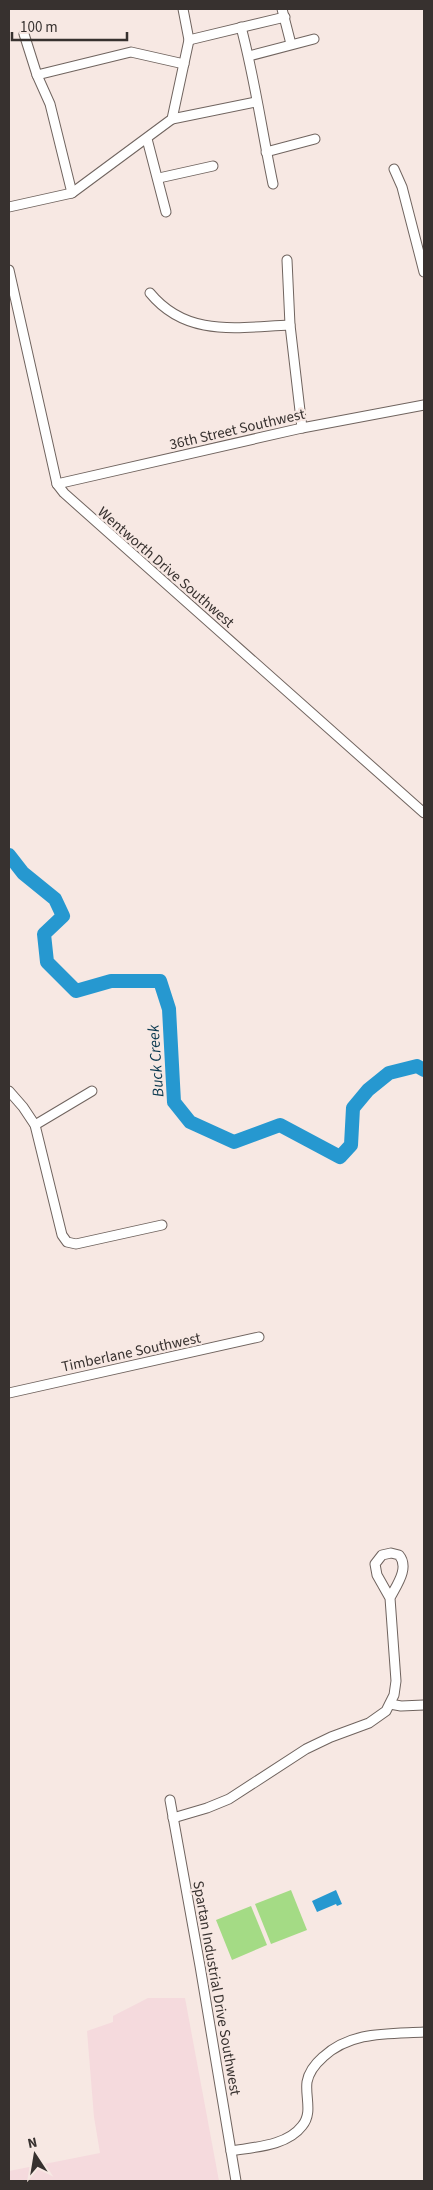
<svg xmlns="http://www.w3.org/2000/svg" width="433" height="2190" font-family="'Source Sans 3',sans-serif">
	<rect width="100%" height="100%" fill="#f7e8e3"/>
	<polygon fill="#f5dadd" points="148,1998 185,1998 219,2181 9,2181 9,2171 100,2153 94,2117 87,2031 113,2022 113,2016"/>
	<g fill="#a4db85">
		<polygon points="291,1890 307,1930 271,1944 255,1904"/>
		<polygon points="251,1906 267,1945 232,1960 216,1920"/>
	</g>
	<polygon fill="#2698d0" points="336,1890 342,1904 337,1906 336,1904 317,1912 312,1901"/>
	<g fill="none" stroke-linecap="round" stroke-linejoin="round">
		<polyline stroke="#2698d0" stroke-width="14" points="9,855 23,873 55,899 63,916 44,934 47,962 76,991 111,981 160,981 169,1009 174,1102 190,1122 234,1142 280,1125 340,1157 351,1145 353,1108 368,1090 389,1073 417,1066 424,1070"/>
		<defs>
			<g id="minor">
				<polyline points="282,9 291,44"/>
				<path d="M241 27C255 79 262 132 273 184"/>
				<polyline points="24,34 37,75 50,104 72,193"/>
				<polyline points="189,40 285,17"/>
				<polyline points="249,56 314,39"/>
				<polyline points="37,75 131,52 184,64"/>
				<polyline points="172,119 256,102"/>
				<polyline points="147,139 166,212"/>
				<polyline points="266,152 315,139"/>
				<polyline points="394,169 402,187 424,272"/>
				<polyline points="159,178 213,166"/>
				<polyline points="9,207 72,193 172,119 189,40 183,9"/>
				<polyline points="287,260 290,325 302,428"/>
				<polyline points="9,270 57,484 64,493 424,813"/>
				<path d="M150 293C187 338 238 327 290 325"/>
				<polyline points="57,484 302,428 424,405"/>
				<polyline points="9,1091 23,1107 35,1125 62,1235 67,1242 76,1244 162,1225"/>
				<polyline points="35,1125 92,1091"/>
				<polyline points="9,1393 259,1337"/>
				<polyline points="390,1704 401,1706 424,1705"/>
				<polyline points="170,1800 200,1966 236,2181"/>
				<path d="M173 1818 207 1808 229 1799 306 1749 331 1737 369 1723 386 1711 394 1695 396 1681 390 1598 377 1575 375 1564 382 1555 391 1553 399 1555C410 1568 396 1586 390 1598"/>
				<path d="M231 2151C254 2147 287 2146 302 2126 313 2113 305 2097 307 2082 309 2071 315 2064 323 2057 351 2031 388 2034 424 2032"/>
			</g>
		</defs>
		<use href="#minor" stroke="#70645f" stroke-width="11"/>
		<use href="#minor" stroke="#fff" stroke-width="9"/>
	</g>
	<g text-anchor="middle" stroke-width="4.5" stroke-linejoin="round" paint-order="stroke">
		<g font-size="15" fill="#37312f" stroke="#f7e8e3">
			<text transform="translate(237 429) rotate(-13)" y="5">36th Street Southwest</text>
			<text transform="translate(166 567) rotate(41)" y="5">Wentworth Drive Southwest</text>
			<text transform="translate(131 1352) rotate(-12)" y="5">Timberlane Southwest</text>
			<text transform="translate(217 1988) rotate(80)" y="5">Spartan Industrial Drive Southwest</text>
		</g>
		<g font-size="16" font-style="italic" fill="#08374e" stroke="#f7e8e3">
			<text transform="translate(155 1061) rotate(-94)" y="6">Buck Creek</text>
		</g>
	</g>
	<rect width="433" height="2190" fill="none" stroke="#37312f" stroke-width="20"/>
	<g transform="translate(35 2155) rotate(348)" stroke="#f7e8e3" stroke-width="4" paint-order="stroke">
	<path d="M0-4L9 19L0 12L-9 19Z" fill="#37312f"/>
	<text y="-8" font-size="14" font-weight="bold" text-anchor="middle" fill="#37312f">N</text>
	</g>
	<path d="M12 32v8h115v-8" fill="none" stroke="#37312f" stroke-width="2.5"/>
	<text x="20" y="32" font-size="15" fill="#37312f" stroke="#f7e8e3" stroke-width="4" paint-order="stroke">100 m</text>
</svg>
